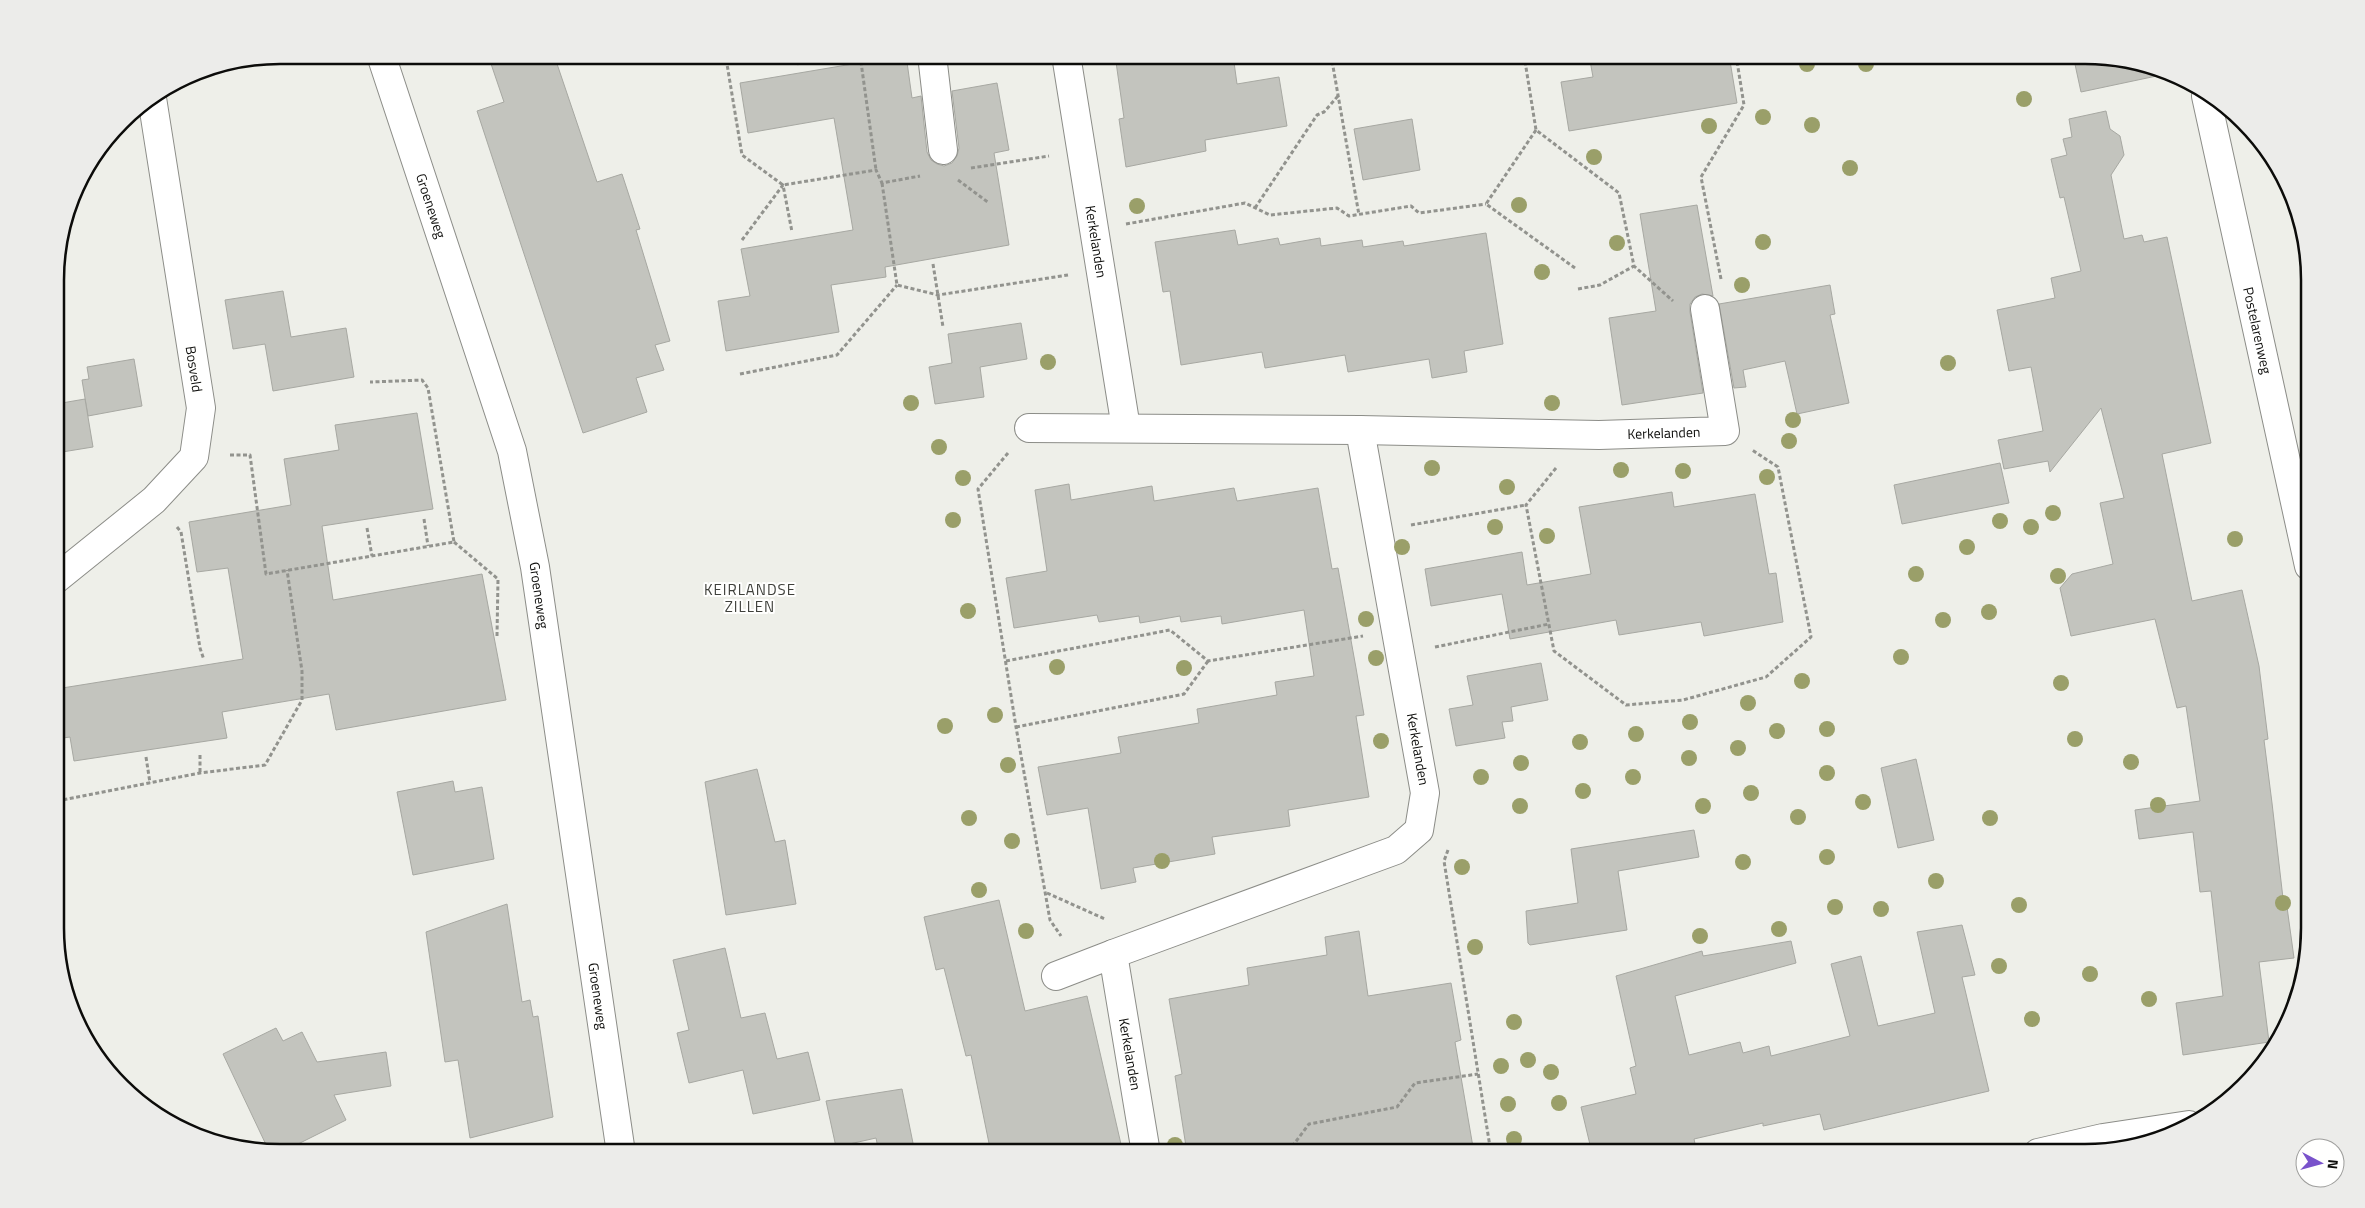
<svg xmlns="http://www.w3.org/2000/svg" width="2365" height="1208" font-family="'Titillium Web',sans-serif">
	<rect width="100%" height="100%" fill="#eeefe9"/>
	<g fill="#c3c4be" stroke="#a7a8a2">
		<polygon points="488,55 554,55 597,182 622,174 640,229 636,230 670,341 655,345 664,370 636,378 647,412 583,433 477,111 504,102"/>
		<polygon points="906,55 912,98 921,96 927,152 931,160 937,164 944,166 952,163 957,156 959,148 952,91 997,83 1009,150 994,153 1009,245 885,267 886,277 831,285 839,332 726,351 718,301 750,296 741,249 853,230 834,118 748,133 740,83"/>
		<polygon points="1115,55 1233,55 1237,84 1279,77 1287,126 1205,140 1206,151 1126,167 1119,119 1124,118"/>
		<polygon points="1589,55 1729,55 1737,103 1569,131 1561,82 1593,77"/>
		<polygon points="2073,55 2085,55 2166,74 2081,92"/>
		<polygon points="2106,111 2110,129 2120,136 2124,155 2111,175 2124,239 2142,235 2144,242 2167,237 2211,443 2162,454 2192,601 2242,590 2259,666 2268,739 2264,740 2272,803 2284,907 2287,907 2294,958 2259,962 2269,1042 2183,1055 2176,1003 2223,996 2211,891 2200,892 2193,832 2139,839 2135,810 2200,801 2186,706 2177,708 2155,619 2071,636 2060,588 2072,574 2113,564 2100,503 2124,498 2101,408 2050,472 2048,461 2004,469 1998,440 2043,431 2031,367 2009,371 1997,310 2055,298 2051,278 2081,271 2064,197 2060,198 2051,159 2067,155 2063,139 2072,137 2069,119"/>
		<polygon points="1412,119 1420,170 1363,180 1354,129"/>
		<polygon points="1697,205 1713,296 1702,294 1695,297 1690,304 1690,312 1703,393 1622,405 1609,318 1656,311 1640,214"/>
		<polygon points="1235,230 1238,245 1278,238 1280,245 1320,238 1321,246 1362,240 1363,247 1403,241 1404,246 1486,233 1503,344 1464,351 1467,372 1432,378 1429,359 1348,372 1345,355 1265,368 1262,352 1181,365 1170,291 1163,292 1155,242"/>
		<polygon points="1830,285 1835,314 1830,315 1849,403 1797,414 1785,361 1743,370 1746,387 1734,388 1719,304"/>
		<polygon points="283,291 291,337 346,328 354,377 273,391 265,344 233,349 225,300"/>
		<polygon points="1021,323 1027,359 980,367 984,397 935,404 929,367 952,363 948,334"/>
		<polygon points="134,359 142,406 88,416 82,380 89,379 87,367"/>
		<polygon points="85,399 93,447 56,453 56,404"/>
		<polygon points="417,413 433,509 322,526 333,600 482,574 506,700 336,730 329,694 222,712 227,738 74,761 70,737 56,739 56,689 243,659 228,568 197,572 189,522 291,505 284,459 339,450 335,425"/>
		<polygon points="2000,463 2009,503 1902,524 1894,485"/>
		<polygon points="1069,484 1071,500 1152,486 1154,501 1234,488 1237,501 1318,488 1332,569 1338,568 1356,668 1364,715 1356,716 1369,797 1288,810 1290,826 1212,837 1215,854 1133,868 1136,882 1101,889 1088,808 1047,815 1038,767 1121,753 1118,737 1199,723 1197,709 1277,695 1275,682 1314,676 1304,610 1222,624 1221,616 1181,622 1180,616 1140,623 1139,616 1099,622 1097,615 1014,628 1006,578 1047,571 1035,490"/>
		<polygon points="1672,492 1674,507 1755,494 1769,574 1776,573 1783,622 1704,636 1701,622 1619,635 1616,620 1510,639 1502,594 1431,606 1425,569 1522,552 1527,585 1591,574 1579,507"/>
		<polygon points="1541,663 1548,700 1511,707 1513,721 1502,722 1505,738 1456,746 1449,709 1473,705 1467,676"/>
		<polygon points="1916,759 1934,840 1898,848 1881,768"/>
		<polygon points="757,769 775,842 785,840 796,904 726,915 705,782"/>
		<polygon points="453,781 455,792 482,787 494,859 413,875 397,792"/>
		<polygon points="1694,830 1699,857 1618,871 1627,930 1530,945 1528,943 1526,911 1578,903 1571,849"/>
		<polygon points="999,900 1025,1011 1087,996 1123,1153 991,1153 971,1055 966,1056 944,968 936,970 924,917"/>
		<polygon points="507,904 522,1002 530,1000 533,1017 538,1016 553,1117 470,1138 458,1060 445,1062 426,932"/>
		<polygon points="1962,925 1975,975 1962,977 1989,1091 1824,1130 1820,1114 1763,1126 1763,1123 1694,1139 1697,1153 1592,1153 1581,1107 1636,1094 1630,1068 1636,1066 1616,976 1702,951 1703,956 1791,941 1796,963 1675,996 1689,1055 1740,1042 1743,1053 1769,1046 1771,1056 1850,1036 1831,964 1861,956 1878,1026 1935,1013 1917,932"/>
		<polygon points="1359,931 1368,996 1451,983 1461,1040 1455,1042 1474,1153 1187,1153 1175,1076 1182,1074 1169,999 1249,985 1247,968 1327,955 1325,937"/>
		<polygon points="725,948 741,1018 765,1013 777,1059 808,1052 820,1100 753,1114 743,1070 689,1083 677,1033 689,1030 673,960"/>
		<polygon points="276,1028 283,1041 302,1032 317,1062 386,1052 391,1086 334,1095 346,1120 280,1153 269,1151 223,1054"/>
		<polygon points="902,1089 915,1153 879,1153 876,1138 836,1147 826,1101"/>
	</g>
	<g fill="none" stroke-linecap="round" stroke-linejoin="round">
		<defs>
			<g id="minor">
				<path id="s1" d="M381 55 512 451 535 567 621 1153"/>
				<polyline points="932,55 943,150"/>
				<path id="s2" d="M1066 55 1126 428"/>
				<path id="s3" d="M2206 96 2309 566"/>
				<path id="s4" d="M1029 428 1360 430 1599 435 1725 431 1705 309"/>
				<polyline points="56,579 154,500 194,457 201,408 152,98"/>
				<polyline points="1056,976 1113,954"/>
				<polyline points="1146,1153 1113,954 1396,850 1419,830 1425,793 1360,430"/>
				<polyline points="2038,1153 2103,1138 2189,1125"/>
			</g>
		</defs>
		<use href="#minor" stroke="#8c8d88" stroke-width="30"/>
		<g stroke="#92938e" stroke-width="3" stroke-dasharray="4 2.5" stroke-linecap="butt">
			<polyline points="722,55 726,58 742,155 783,185 876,170 882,183 920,176"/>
			<polyline points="798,55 799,65"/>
			<polyline points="860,55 876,170"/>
			<polyline points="1331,55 1359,215"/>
			<polyline points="1524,55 1536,130 1619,193 1634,266 1673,301"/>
			<polyline points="1536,130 1486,204 1575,268"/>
			<polyline points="971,168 1049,156"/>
			<polyline points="958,180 989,203"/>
			<polyline points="882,183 897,285 938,295 1068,275"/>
			<polyline points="1255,208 1317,115 1324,112 1338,96"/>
			<polyline points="1126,224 1245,203 1270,215 1337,208 1349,216 1411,206 1419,213 1486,204"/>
			<polyline points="742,240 783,185 792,232"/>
			<polyline points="933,264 943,327"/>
			<polyline points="1721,279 1701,177 1744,105 1736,55"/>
			<polyline points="1578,289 1600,285 1634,266"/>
			<polyline points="740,374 837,355 897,285"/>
			<polyline points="1008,453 978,489 1016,727 1050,920 1061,936"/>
			<polyline points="230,455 250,455 266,574 454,542 428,388 422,380 370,382"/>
			<polyline points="1556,468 1526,505 1554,651 1626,705 1683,700 1766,677 1811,637 1778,467 1752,450"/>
			<polyline points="424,519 428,546"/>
			<polyline points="1411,525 1526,505"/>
			<polyline points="177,527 181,532 200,648 204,660"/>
			<polyline points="367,528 372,556"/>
			<polyline points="454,542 498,579 497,636"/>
			<polyline points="1435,647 1549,624"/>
			<polyline points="1006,661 1170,630 1208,661 1363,636"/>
			<polyline points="1016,727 1184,694 1208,661"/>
			<polyline points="200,755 200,773"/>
			<polyline points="146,757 150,783"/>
			<polyline points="57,801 200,773 265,765 302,700 302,671 287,570"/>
			<polyline points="1448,850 1444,861 1491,1153"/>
			<polyline points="1047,893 1105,919"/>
			<polyline points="1282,1153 1288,1152 1309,1124 1397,1107 1415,1083 1478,1074"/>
		</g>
		<use href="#minor" stroke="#fff" stroke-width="28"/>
	</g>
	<g fill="#9a9f69">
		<circle cx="1807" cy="64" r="8"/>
		<circle cx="1866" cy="64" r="8"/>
		<circle cx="2024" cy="99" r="8"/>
		<circle cx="1763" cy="117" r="8"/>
		<circle cx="1812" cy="125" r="8"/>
		<circle cx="1709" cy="126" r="8"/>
		<circle cx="1594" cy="157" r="8"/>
		<circle cx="1850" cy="168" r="8"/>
		<circle cx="1519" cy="205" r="8"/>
		<circle cx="1137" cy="206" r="8"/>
		<circle cx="1763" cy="242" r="8"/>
		<circle cx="1617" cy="243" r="8"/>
		<circle cx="1542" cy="272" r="8"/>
		<circle cx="1742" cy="285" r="8"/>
		<circle cx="1048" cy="362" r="8"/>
		<circle cx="1948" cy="363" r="8"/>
		<circle cx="911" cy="403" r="8"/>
		<circle cx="1552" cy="403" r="8"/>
		<circle cx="1793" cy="420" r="8"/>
		<circle cx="1789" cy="441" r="8"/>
		<circle cx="939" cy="447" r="8"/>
		<circle cx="1432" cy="468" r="8"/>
		<circle cx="1621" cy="470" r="8"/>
		<circle cx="1683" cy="471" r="8"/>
		<circle cx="1767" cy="477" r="8"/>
		<circle cx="963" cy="478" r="8"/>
		<circle cx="1507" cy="487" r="8"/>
		<circle cx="2053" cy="513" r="8"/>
		<circle cx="953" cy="520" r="8"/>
		<circle cx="2000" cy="521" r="8"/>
		<circle cx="1495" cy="527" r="8"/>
		<circle cx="2031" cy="527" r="8"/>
		<circle cx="1547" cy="536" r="8"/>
		<circle cx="2235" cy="539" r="8"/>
		<circle cx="1402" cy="547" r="8"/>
		<circle cx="1967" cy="547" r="8"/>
		<circle cx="1916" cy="574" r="8"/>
		<circle cx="2058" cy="576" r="8"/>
		<circle cx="968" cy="611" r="8"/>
		<circle cx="1989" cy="612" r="8"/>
		<circle cx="1366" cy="619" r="8"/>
		<circle cx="1943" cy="620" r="8"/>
		<circle cx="1901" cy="657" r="8"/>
		<circle cx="1376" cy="658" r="8"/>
		<circle cx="1057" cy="667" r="8"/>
		<circle cx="1184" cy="668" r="8"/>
		<circle cx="1802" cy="681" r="8"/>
		<circle cx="2061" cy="683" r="8"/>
		<circle cx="1748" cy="703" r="8"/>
		<circle cx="995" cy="715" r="8"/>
		<circle cx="1690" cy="722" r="8"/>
		<circle cx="945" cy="726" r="8"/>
		<circle cx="1827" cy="729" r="8"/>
		<circle cx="1777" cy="731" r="8"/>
		<circle cx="1636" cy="734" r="8"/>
		<circle cx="2075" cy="739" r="8"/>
		<circle cx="1381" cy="741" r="8"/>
		<circle cx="1580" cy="742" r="8"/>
		<circle cx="1738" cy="748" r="8"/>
		<circle cx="1689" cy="758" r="8"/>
		<circle cx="2131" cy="762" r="8"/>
		<circle cx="1521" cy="763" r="8"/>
		<circle cx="1008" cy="765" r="8"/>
		<circle cx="1827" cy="773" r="8"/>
		<circle cx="1481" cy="777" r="8"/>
		<circle cx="1633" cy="777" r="8"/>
		<circle cx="1583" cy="791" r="8"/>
		<circle cx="1751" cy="793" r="8"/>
		<circle cx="1863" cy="802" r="8"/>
		<circle cx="2158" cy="805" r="8"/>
		<circle cx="1520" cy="806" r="8"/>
		<circle cx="1703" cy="806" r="8"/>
		<circle cx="1798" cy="817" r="8"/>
		<circle cx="969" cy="818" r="8"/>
		<circle cx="1990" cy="818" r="8"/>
		<circle cx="1012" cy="841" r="8"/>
		<circle cx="1827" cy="857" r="8"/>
		<circle cx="1162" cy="861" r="8"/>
		<circle cx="1743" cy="862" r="8"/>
		<circle cx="1462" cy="867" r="8"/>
		<circle cx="1936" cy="881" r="8"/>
		<circle cx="979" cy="890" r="8"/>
		<circle cx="2283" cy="903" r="8"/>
		<circle cx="2019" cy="905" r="8"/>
		<circle cx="1835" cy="907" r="8"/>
		<circle cx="1881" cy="909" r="8"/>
		<circle cx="1779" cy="929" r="8"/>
		<circle cx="1026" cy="931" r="8"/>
		<circle cx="1700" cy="936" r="8"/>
		<circle cx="1475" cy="947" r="8"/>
		<circle cx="1999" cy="966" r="8"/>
		<circle cx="2090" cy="974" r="8"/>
		<circle cx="2149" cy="999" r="8"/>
		<circle cx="2032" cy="1019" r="8"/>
		<circle cx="1514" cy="1022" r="8"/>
		<circle cx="1528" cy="1060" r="8"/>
		<circle cx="1501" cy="1066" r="8"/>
		<circle cx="1551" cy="1072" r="8"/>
		<circle cx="1559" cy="1103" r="8"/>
		<circle cx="1508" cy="1104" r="8"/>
		<circle cx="1514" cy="1139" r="8"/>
		<circle cx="1175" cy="1145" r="8"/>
	</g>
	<g text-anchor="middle" stroke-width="4" stroke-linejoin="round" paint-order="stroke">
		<g font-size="14" fill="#0c0c0a" stroke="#fffffe">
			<text dy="5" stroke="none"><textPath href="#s1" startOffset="159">Groeneweg</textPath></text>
			<text dy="5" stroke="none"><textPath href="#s2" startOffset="189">Kerkelanden</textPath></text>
			<text dy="5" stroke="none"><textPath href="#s3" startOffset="240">Postelarenweg</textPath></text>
			<text transform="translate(194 369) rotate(81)" y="5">Bosveld</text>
			<text dy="5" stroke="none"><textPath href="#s4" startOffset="635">Kerkelanden</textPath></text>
			<text dy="5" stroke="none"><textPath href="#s1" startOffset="564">Groeneweg</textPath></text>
			<text transform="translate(1418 749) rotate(80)" y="5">Kerkelanden</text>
			<text dy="5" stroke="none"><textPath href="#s1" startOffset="969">Groeneweg</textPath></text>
			<text transform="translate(1130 1054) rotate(80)" y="5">Kerkelanden</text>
		</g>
		<g font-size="15" letter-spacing="1" fill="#3f403b" stroke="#fffffe">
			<text x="750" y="595">KEIRLANDSE<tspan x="750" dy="17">ZILLEN</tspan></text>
		</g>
	</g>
	<path d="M0 0H2365V1208H0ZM280 64H2085A216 216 0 0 1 2301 280V928A216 216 0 0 1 2085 1144H280A216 216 0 0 1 64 928V280A216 216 0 0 1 280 64Z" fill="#ececea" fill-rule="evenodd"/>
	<path fill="none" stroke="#0c0c0a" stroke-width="2.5" d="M280 64H2085A216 216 0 0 1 2301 280V928A216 216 0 0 1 2085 1144H280A216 216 0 0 1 64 928V280A216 216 0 0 1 280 64Z"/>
	<g transform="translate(2320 1163) rotate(96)"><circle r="24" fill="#fffffe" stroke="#9e9e9c"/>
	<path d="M0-4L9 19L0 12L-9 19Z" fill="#7952cb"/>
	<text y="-8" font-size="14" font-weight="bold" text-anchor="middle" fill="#0c0c0a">N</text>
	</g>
</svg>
